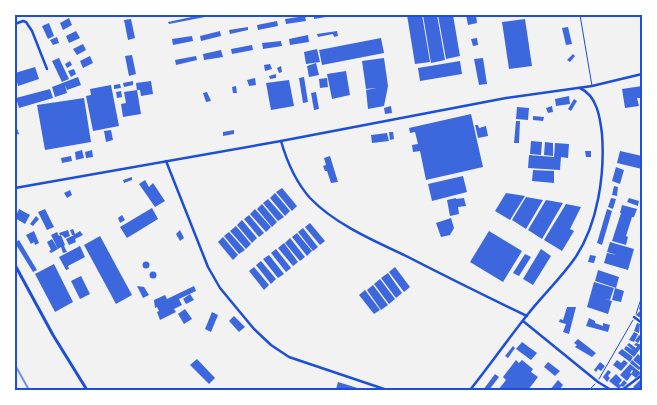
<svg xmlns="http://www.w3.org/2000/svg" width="657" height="405" font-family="Literata,serif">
	<rect width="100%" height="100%" fill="#f2f2f2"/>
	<g fill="#3d67dc">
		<polygon points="201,15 210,16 169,24 168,22"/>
		<polygon points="314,15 332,15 332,16 314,19"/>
		<polygon points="407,15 422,15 430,62 415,64"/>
		<polygon points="423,15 437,15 445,60 431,63"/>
		<polygon points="438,15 453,15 460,56 446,59"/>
		<polygon points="466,15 476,15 477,23 468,25"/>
		<polygon points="305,16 306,21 286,24 285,19"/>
		<polygon points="69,18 72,25 63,30 60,23"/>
		<polygon points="131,19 135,38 128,40 124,20"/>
		<polygon points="525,19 532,66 509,69 502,22"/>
		<polygon points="277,21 278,26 258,30 257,25"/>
		<polygon points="49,23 54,36 48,39 42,26"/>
		<polygon points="248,27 248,30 230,34 229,30"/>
		<polygon points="568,27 572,44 566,45 562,28"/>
		<polygon points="76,31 80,38 69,43 66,36"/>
		<polygon points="220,31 221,36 201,41 200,36"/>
		<polygon points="337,31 338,36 334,37 333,34 318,37 317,34"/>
		<polygon points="308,35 309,42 290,45 289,39"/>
		<polygon points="192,36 193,41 173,45 172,39"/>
		<polygon points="57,37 59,43 53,45 50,40"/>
		<polygon points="381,38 384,53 322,65 319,50"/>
		<polygon points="477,38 478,45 473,46 471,39"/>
		<polygon points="281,41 282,46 263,49 262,43"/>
		<polygon points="83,44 86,50 77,55 73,49"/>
		<polygon points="252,45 253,50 232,54 231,49"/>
		<polygon points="317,49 320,62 306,64 304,52"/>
		<polygon points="221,50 223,57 204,60 203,54"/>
		<polygon points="573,54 575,56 570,62 567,60"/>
		<polygon points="132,55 136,74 129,76 125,56"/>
		<polygon points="90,56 93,63 83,68 80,61"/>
		<polygon points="196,56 197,60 176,65 175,60"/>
		<polygon points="59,58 69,79 62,82 52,61"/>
		<polygon points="384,58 388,86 384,106 368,109 366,90 376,88 366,89 362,61"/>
		<polygon points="483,58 487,84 479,85 474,59"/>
		<polygon points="70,61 72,65 67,68 65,64"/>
		<polygon points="460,61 462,74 420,81 418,68"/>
		<polygon points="316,63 319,75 309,77 307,66"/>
		<polygon points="270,64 272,69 265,71 264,65"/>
		<polygon points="281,66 282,72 279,73 277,68"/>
		<polygon points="35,67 39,79 18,86 15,73"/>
		<polygon points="74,69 76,74 71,77 68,71"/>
		<polygon points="346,71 350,95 332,99 327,74"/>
		<polygon points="276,74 276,78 270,79 269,76"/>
		<polygon points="78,77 81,85 67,90 65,85 67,93 55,97 52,87"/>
		<polygon points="304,77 308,102 303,103 299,78"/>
		<polygon points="255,78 256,85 249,86 247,80"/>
		<polygon points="327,78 328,87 320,88 319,79"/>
		<polygon points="289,80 294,106 271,110 266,83"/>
		<polygon points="133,81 133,85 124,87 123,83"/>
		<polygon points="151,81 153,94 141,96 140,90 137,90 136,83"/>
		<polygon points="120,84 121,88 114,89 114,85"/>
		<polygon points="111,85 119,126 93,131 86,96 91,95 90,89"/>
		<polygon points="236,86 237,93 233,93 232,87"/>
		<polygon points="642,86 642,98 637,98 639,106 625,108 622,89"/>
		<polygon points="50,89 53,98 19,108 16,98"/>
		<polygon points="137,90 141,114 123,117 121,104 126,103 124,92"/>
		<polygon points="121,91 122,97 117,98 116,92"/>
		<polygon points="207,92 211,101 206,102 203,93"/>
		<polygon points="316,92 319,109 314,110 311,93"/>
		<polygon points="569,96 570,104 556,106 555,99"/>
		<polygon points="84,98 91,142 45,150 37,105"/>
		<polygon points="574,99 577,101 571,111 568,109"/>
		<polygon points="391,106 392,113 385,114 384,108"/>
		<polygon points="552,106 553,112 548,113 546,108"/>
		<polygon points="517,107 529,108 528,120 516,119"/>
		<polygon points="471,114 483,167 426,180 420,151 413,152 412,145 418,144 415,132 410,133 409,128"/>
		<polygon points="533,116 544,117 543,121 533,120"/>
		<polygon points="516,121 520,121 519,143 514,143"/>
		<polygon points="15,123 19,134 15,135"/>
		<polygon points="475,125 478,125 479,128 486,126 488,136 478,138"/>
		<polygon points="111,130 113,140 106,142 104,131"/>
		<polygon points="234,130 234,134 223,136 223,132"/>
		<polygon points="389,132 393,132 394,139 390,140"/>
		<polygon points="387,133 389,141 372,143 371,135"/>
		<polygon points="531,141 542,142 541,155 530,154"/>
		<polygon points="545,142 553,143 553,156 544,155"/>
		<polygon points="555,143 569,144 568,158 561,157 560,170 528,168 529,155 554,157"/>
		<polygon points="82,150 84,158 76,160 75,152"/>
		<polygon points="92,150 93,157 86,158 85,152"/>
		<polygon points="585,151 591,151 591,157 586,157"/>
		<polygon points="620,151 642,156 642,169 617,163"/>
		<polygon points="71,156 72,161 62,163 61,158"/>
		<polygon points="330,156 338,182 331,183 327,171 325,171 323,166 326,165 324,158"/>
		<polygon points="616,167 624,170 620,184 612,181"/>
		<polygon points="533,170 554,171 554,183 532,181"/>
		<polygon points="463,176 467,192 432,201 428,184"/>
		<polygon points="132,177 132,180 124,183 123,180"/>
		<polygon points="145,180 149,187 153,183 165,201 155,207 139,184"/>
		<polygon points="614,186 618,187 617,196 612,195"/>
		<polygon points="282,188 297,206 292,211 276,192"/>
		<polygon points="70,190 72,195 67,198 64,193"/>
		<polygon points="275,193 290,211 285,216 270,198"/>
		<polygon points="506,193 525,196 510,220 495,211"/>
		<polygon points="526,197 543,200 526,229 512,220"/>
		<polygon points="456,198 456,199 464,198 466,206 458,207 459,214 450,216 447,200"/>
		<polygon points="611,198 616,199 613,209 608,207"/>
		<polygon points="629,198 639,201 638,206 627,202"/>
		<polygon points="268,199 284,217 278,221 263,203"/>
		<polygon points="546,200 563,203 542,239 528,230"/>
		<polygon points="262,204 277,222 272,227 257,209"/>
		<polygon points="566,204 581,207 570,229 574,231 562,251 544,240"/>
		<polygon points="622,205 637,209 634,217 632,217 626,236 628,237 626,245 612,241 621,213 620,213"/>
		<polygon points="152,208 158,219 127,238 120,227"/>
		<polygon points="19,209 30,215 25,224 15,218"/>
		<polygon points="45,209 54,227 47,230 38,212"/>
		<polygon points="255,209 271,227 266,232 250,214"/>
		<polygon points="607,209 612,211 602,245 597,243"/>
		<polygon points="122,215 125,220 120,223 118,218"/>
		<polygon points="249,215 264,233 259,237 244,219"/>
		<polygon points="36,216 39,219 33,226 30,224"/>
		<polygon points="451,218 454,228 450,235 441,237 436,223"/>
		<polygon points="242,220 257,238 252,243 237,225"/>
		<polygon points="310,223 325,241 320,245 305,227"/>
		<polygon points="236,226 251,244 246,249 230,231"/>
		<polygon points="303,228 318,247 313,251 298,232"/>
		<polygon points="73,229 75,234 80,231 83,235 75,239 76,242 69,245 66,239 74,235 72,235 70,230"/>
		<polygon points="68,230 70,236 65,238 62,235 60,235 59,233"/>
		<polygon points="180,230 184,238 180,241 176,234"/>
		<polygon points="34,231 39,243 35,245 34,242 31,244 26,235"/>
		<polygon points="489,231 522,251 503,282 470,262"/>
		<polygon points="57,232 59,236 61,235 65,245 64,246 67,252 63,253 61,247 58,249 51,235"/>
		<polygon points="229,232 245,250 239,254 224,236"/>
		<polygon points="297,233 312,251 307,256 292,237"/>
		<polygon points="100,236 132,295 116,304 84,245"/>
		<polygon points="223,237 238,255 233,260 218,242"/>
		<polygon points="290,238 305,257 300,261 285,243"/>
		<polygon points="52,239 58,249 51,253 49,251 51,250 47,242"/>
		<polygon points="19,240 37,270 33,272 15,243"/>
		<polygon points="610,242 634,249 628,270 604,263 607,253 617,255 607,252"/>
		<polygon points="284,243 298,262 293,266 278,248"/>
		<polygon points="80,246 85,257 68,266 69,269 66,270 59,257"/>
		<polygon points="276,249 291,268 286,272 271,253"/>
		<polygon points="541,249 551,256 533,285 523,279"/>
		<polygon points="525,254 531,257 519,276 513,273"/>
		<polygon points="269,255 284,274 278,278 263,259"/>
		<polygon points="590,255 596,256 594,263 588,262"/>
		<polygon points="261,261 276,279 271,284 256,265"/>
		<circle cx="146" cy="265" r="3.5"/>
		<polygon points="54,264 73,302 55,312 35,274"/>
		<polygon points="254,267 269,285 264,290 249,271"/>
		<polygon points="395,267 410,287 404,292 389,272"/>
		<polygon points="598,270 619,277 616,288 595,281"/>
		<circle cx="153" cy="275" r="3.5"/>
		<polygon points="388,273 402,293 396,298 381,278"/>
		<polygon points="81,276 90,294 80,299 71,281"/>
		<polygon points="380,279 395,299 389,304 374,284"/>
		<polygon points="594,282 614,288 610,300 605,299 612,301 608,314 587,307"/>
		<polygon points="373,285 388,305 381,310 367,290"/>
		<polygon points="137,286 144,287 149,295 143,298"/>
		<polygon points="194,286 196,291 179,299 182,305 174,309 176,312 160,320 157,312 159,311 157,307 155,308 154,300 165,295 167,299"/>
		<polygon points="615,288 624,291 621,302 612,300"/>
		<polygon points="365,290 380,310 374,314 359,295"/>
		<polygon points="190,294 194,300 186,304 183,299"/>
		<polygon points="642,302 642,319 636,315 640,311 639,308"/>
		<polygon points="567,307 576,307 569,334 563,332 566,324 559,322 560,319 563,320"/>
		<polygon points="185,309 192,319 184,324 178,314"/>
		<polygon points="212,312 218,315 211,332 205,329"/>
		<polygon points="234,316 245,327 239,332 229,321"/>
		<polygon points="589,318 595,321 595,323 603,326 603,323 610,325 608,332 586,326"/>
		<polygon points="637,323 640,324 639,333 634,331"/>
		<polygon points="634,332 638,334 634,342 629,340"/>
		<polygon points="639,335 642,337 638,343 635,341"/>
		<polygon points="578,339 596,353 592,357 575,347 577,345 574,343"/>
		<polygon points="522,342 537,353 531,360 516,349"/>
		<polygon points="629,343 636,348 637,346 634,345 636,343 642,345 642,351 640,349 634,357 624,349 626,346 633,350 627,345"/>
		<polygon points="513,346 515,348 508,358 505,356"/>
		<polygon points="622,349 633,357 630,362 618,353"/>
		<polygon points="638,354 642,358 642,367 633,360"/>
		<polygon points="197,359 215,378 209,384 190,365"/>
		<polygon points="516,360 519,363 522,360 533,369 531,372 538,377 528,390 498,390 506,380 503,377"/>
		<polygon points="617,360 621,363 624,360 628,363 621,371 613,365"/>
		<polygon points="632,360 641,368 639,370 630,363"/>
		<polygon points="548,362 560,371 555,376 544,367"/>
		<polygon points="600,362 605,366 601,371 598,369 596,372 594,370"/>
		<polygon points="630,364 641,373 636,378 631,374 633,371 632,370 630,373 632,374 627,381 620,375"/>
		<polygon points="608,370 611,372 608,376 610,378 607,382 603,377"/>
		<polygon points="495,374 499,377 489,390 483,390"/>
		<polygon points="616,374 622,380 619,384 620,385 624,380 627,383 623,387 621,386 619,389 609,381"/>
		<polygon points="642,378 642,384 640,383 642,388 641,387 639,390 636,390 633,387"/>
		<polygon points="558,380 563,385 559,390 550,390"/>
		<polygon points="338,382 364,390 336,389"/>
	</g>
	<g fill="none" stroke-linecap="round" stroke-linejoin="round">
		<g stroke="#1d4ed8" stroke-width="1">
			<polyline points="636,314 642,296"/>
			<polyline points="599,379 633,320"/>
			<polyline points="589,390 595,384"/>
		</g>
		<polyline stroke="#1d4ed8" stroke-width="1" points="580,15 592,86"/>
		<g stroke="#1d4ed8" stroke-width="2.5">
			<polyline points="15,24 23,21 26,22 32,31 47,69"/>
			<path d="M281 141C287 162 295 181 310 198 335 224 372 240 404 255 445 276 485 296 527 316"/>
			<polyline points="166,161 208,267 220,288 254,329 271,345 289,357 387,390"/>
			<polyline points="15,188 281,141 506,98 592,86 642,74"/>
			<polyline points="634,317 642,323"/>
			<polyline points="523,321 598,382 611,390"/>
			<path d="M470 390C490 365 508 339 528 314 543 295 561 278 575 258 598 224 605 174 602 134 600 117 597 96 580 88"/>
			<polyline points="622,390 642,375"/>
		</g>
		<polyline stroke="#1d4ed8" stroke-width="3" points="15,265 53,335 87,390"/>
		<polyline stroke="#7290e2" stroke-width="2" points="15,365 29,390"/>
	</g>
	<rect width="657" height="405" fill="none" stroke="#ffffff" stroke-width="32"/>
	<rect x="16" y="16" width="625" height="373" fill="none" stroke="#1d4ed8" stroke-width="2"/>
</svg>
